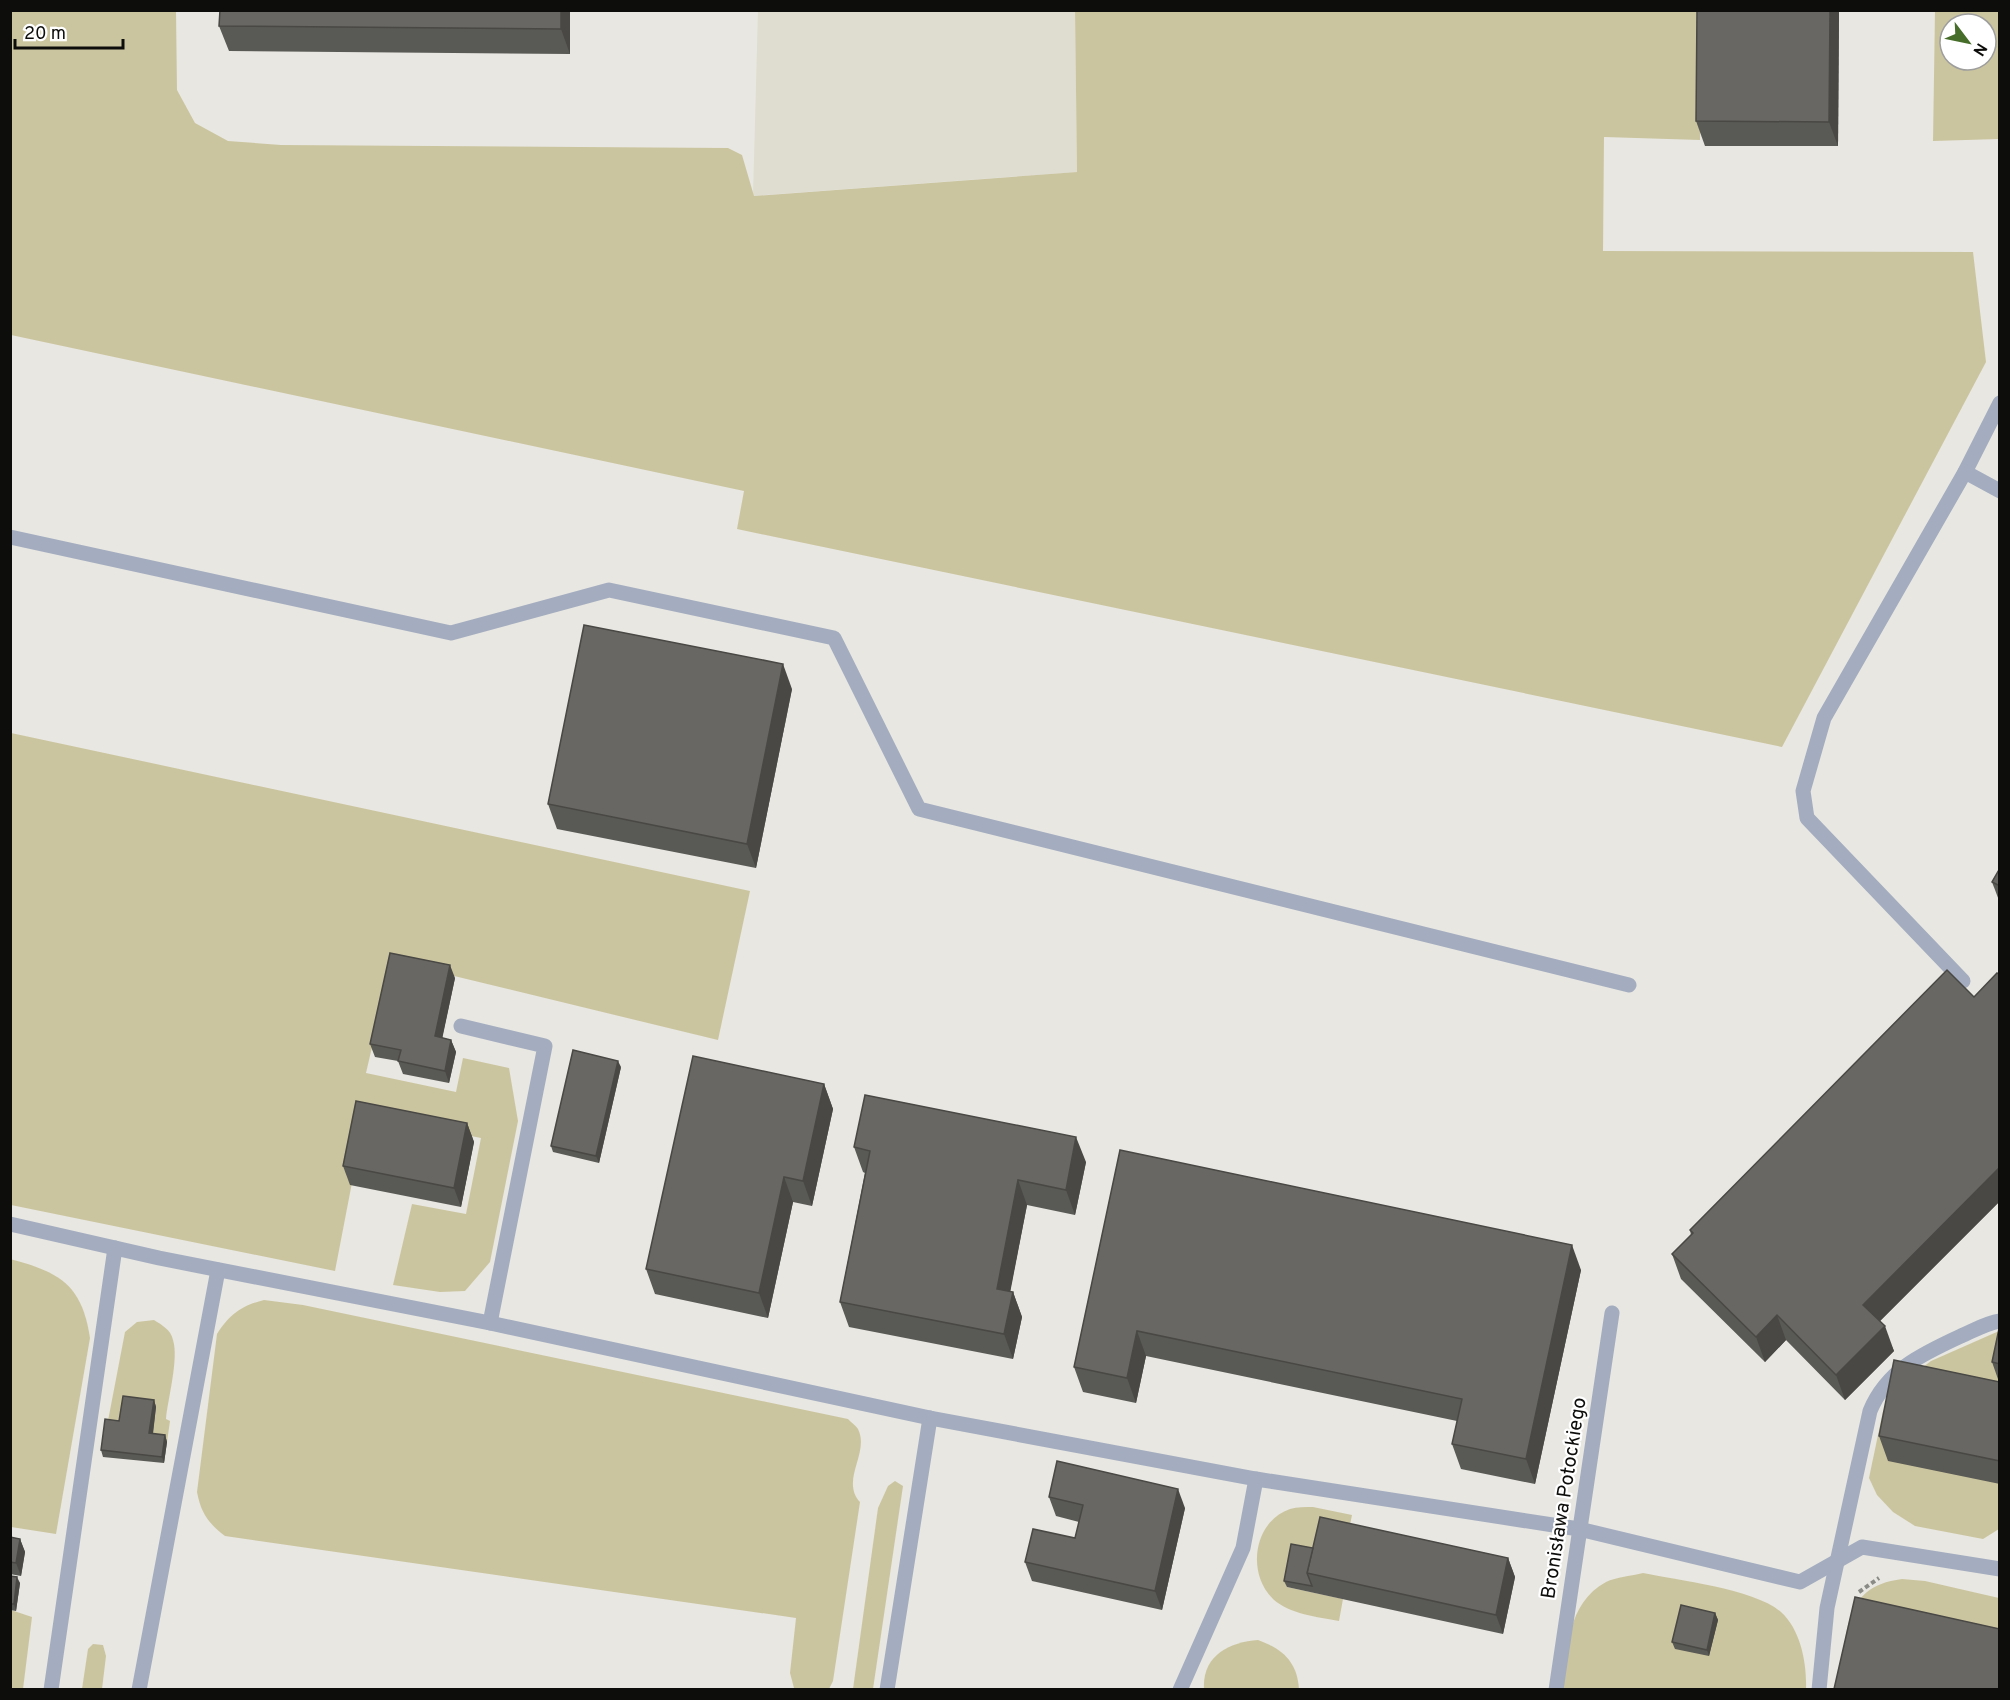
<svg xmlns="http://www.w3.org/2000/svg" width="2010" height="1700" font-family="Overpass,sans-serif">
	<rect width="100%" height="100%" fill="#e8e7e2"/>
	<polygon fill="#dfddd0" points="758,11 1075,11 1077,172 753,196"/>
	<g fill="#cbc59f" fill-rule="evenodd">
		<polygon points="1701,10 1700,140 1604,137 1603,251 1973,252 1986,362 1782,747 737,529 744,491 11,335 11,11 176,11 177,90 195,123 228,141 281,145 728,148 742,155 754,196 1077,172 1075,11"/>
		<path d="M1935 11H1999V139L1933 141ZM1950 24H1986V60H1950Z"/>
		<polygon points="11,733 750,891 718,1040 392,961 366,1073 456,1092 463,1058 509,1068 518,1121 490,1262 465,1291 440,1292 393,1285 412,1204 466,1214 481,1138 365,1115 335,1271 11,1205"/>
		<path d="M10 1259C60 1272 82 1285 90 1338L56 1534 11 1527Z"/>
		<path d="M264 1300 303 1305 848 1419C851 1422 856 1426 858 1429 870 1453 840 1480 860 1502L833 1681 829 1689 794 1688 790 1673 796 1618 225 1536C208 1523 201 1513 197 1492L217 1334C230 1314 241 1306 264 1300Z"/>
		<path d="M154 1320C162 1325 171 1330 173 1340 179 1359 168 1398 166 1419L170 1421 167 1442 152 1440 156 1407 122 1428 107 1426 125 1332 137 1322Z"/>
		<polygon points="1999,1331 1999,1529 1983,1539 1915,1526 1893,1512 1877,1495 1869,1478 1883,1411 1898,1386 1931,1361"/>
		<polygon points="895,1481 903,1486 873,1689 853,1689 878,1508 888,1486"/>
		<path d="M1313 1507 1352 1515 1347 1540 1287 1587 1343 1599 1339 1621C1318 1617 1289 1614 1273 1599 1246 1573 1254 1521 1290 1509 1297 1507 1306 1507 1313 1507Z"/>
		<path d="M1643 1573C1677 1580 1755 1589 1781 1612 1801 1630 1807 1664 1806 1689L1561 1690C1567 1651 1567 1603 1606 1582 1616 1577 1632 1576 1643 1573Z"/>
		<path d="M1902 1579 1925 1581 1999 1598V1652L1839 1690C1848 1639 1838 1587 1902 1579Z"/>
		<polygon points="11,1610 32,1617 23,1689 11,1689"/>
		<path d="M1258 1640C1283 1649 1297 1662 1299 1689H1204C1202 1656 1229 1642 1258 1640Z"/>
		<polygon points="93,1644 103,1645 106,1656 102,1689 82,1689 88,1649"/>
	</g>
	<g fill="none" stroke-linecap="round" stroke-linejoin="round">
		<polyline stroke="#8a8a86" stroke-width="4" stroke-dasharray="4.5 3" stroke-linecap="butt" points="1859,1592 1879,1578"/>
		<g stroke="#a4adbf" stroke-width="15">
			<polyline points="2000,403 1965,472 2000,491"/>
			<polyline points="10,537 451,633 609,590 834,638 919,809 1629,985"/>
			<polyline points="1963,981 1807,818 1803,791 1824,718 1965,472"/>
			<polyline points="461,1026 545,1046 490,1323"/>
			<polyline points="10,1224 159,1258 490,1323 930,1418 1256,1479 1579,1529 1800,1582 1862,1547 2000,1569"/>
			<polyline points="51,1690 115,1248"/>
			<polyline points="139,1690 218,1270"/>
			<polyline points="887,1690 930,1418"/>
			<polyline points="1180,1690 1243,1548 1256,1479"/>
			<polyline points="1556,1690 1612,1313"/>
			<path d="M1819 1690 1827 1608 1870 1411C1887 1370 1922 1354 1961 1336 1973 1331 1986 1323 2000 1321"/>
		</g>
	</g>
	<g fill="#595955">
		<polygon points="220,10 570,10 570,54 229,51 219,26"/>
		<polygon points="1839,10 1838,146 1705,146 1696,121"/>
		<polygon points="792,689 756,868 557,829 548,804"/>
		<polygon points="2000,868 2000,903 1992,882"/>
		<polygon points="455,978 442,1038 451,1040 456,1052 449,1083 403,1074 398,1061 375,1057 370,1044"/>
		<polygon points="1974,997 2000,1201 1880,1321 1894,1351 1845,1400 1786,1340 1765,1362 1681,1279 1672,1254 1691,1235 1690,1230"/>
		<polygon points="621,1067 599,1163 553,1152 551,1146"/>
		<polygon points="824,1084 833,1109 812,1206 793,1202 768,1318 655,1294 646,1269"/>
		<polygon points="467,1123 474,1142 461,1207 350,1185 343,1166"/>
		<polygon points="854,1147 1086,1162 1075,1215 1027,1205 1010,1291 1013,1292 1022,1317 1013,1359 849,1327 840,1302 865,1173 863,1172"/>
		<polygon points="1120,1150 1581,1270 1535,1484 1461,1469 1452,1444 1457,1421 1146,1356 1136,1403 1083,1392 1074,1367"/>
		<polygon points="2000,1324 2000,1484 1888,1461 1879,1436 1999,1382 1992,1362"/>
		<polygon points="154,1400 156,1407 153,1434 165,1435 167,1442 164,1463 103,1457 101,1450 119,1421"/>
		<polygon points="1049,1497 1185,1508 1162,1610 1032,1581 1025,1562 1075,1538 1079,1522 1056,1516"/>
		<polygon points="10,1537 20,1539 25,1552 21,1576 10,1574"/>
		<polygon points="1313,1548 1508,1558 1515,1577 1503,1634 1287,1587 1284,1581"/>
		<polygon points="10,1576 20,1583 16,1611 10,1610"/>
		<polygon points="1715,1613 1718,1620 1709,1656 1675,1649 1672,1642"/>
	</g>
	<g fill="#494845">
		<polygon points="561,10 570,10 570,54 561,29"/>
		<polygon points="1830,10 1839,10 1838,146 1829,122"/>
		<polygon points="783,664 792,689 756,868 747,844"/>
		<polygon points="450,965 455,978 440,1049 435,1036"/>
		<polygon points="451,1040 456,1052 449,1083 445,1071"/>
		<polygon points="618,1061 621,1067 599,1163 596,1156"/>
		<polygon points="824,1084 833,1109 812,1206 803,1181"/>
		<polygon points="467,1123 474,1142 461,1207 454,1188"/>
		<polygon points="1076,1137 1086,1162 1075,1215 1066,1190"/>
		<polygon points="2000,1167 2000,1201 1872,1329 1863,1305"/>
		<polygon points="784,1177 793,1202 768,1318 759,1293"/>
		<polygon points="1018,1180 1027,1205 1006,1314 997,1289"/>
		<polygon points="1572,1245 1581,1270 1535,1484 1526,1459"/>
		<polygon points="1013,1292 1022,1317 1013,1359 1004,1334"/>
		<polygon points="1777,1315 1786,1340 1765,1362 1756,1337"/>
		<polygon points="1885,1326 1894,1351 1845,1400 1836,1375"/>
		<polygon points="1137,1331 1146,1356 1136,1403 1127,1378"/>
		<polygon points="154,1400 156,1407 152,1440 149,1433"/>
		<polygon points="165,1435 167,1442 164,1463 162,1457"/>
		<polygon points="1178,1489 1185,1508 1162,1610 1155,1591"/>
		<polygon points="20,1539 25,1552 21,1576 16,1563"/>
		<polygon points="1508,1558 1515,1577 1503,1634 1496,1615"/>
		<polygon points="17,1577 20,1583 16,1611 14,1604"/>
		<polygon points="1715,1613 1718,1620 1709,1656 1707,1650"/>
	</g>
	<g fill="#686763" stroke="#494845" stroke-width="1.5">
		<polygon points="220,10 561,10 561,29 219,26"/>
		<polygon points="1697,10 1830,10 1829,122 1696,121"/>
		<polygon points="584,625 783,664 747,844 548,804"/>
		<polygon points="2000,868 2000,886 1992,882"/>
		<polygon points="390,953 450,965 435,1036 451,1040 445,1071 398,1061 401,1050 370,1044"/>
		<polygon points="1947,970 1974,997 1997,973 2000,975 2000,1167 1863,1305 1885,1326 1836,1375 1777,1315 1756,1337 1672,1254 1693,1233 1690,1230"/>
		<polygon points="573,1050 618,1061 596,1156 551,1146"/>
		<polygon points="693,1056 824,1084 803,1181 784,1177 759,1293 646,1269"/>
		<polygon points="865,1095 1076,1137 1066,1190 1018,1180 997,1289 1013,1292 1004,1334 840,1302 870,1151 854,1147"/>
		<polygon points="356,1101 467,1123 454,1188 343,1166"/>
		<polygon points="1120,1150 1572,1245 1526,1459 1452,1444 1462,1399 1137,1331 1127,1378 1074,1367"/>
		<polygon points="2000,1324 2000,1364 1992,1362"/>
		<polygon points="1894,1360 2000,1382 2000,1461 1879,1436"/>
		<polygon points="123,1396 154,1400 149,1433 165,1435 162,1457 101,1450 105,1419 119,1421"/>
		<polygon points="1057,1461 1178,1489 1155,1591 1025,1562 1033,1529 1075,1538 1083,1505 1049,1497"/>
		<polygon points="1320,1517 1508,1558 1496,1615 1307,1573"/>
		<polygon points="10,1537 20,1539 16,1563 10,1562"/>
		<polygon points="1291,1544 1313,1548 1307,1573 1312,1586 1284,1581"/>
		<polygon points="10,1576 17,1577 14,1604 10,1604"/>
		<polygon points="1855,1597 2000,1629 2000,1689 1834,1689"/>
		<polygon points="1681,1605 1715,1613 1707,1650 1672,1642"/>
	</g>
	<g text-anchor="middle" stroke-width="4.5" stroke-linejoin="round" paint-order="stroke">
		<g font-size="20" fill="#0d0d0c" stroke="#fff">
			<text transform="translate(1563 1498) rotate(-81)" y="7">Bronisława Potockiego</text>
		</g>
	</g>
	<rect width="2010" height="1700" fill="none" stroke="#0d0d0c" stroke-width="24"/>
	<g transform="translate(1968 42) rotate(122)"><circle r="28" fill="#ffffff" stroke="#9e9e9e" stroke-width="1.5"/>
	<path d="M0-4.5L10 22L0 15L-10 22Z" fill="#466e2a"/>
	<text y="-9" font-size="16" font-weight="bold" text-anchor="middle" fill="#0d0d0c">N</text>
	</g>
	<path d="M15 39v9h108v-9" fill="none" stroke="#0d0d0c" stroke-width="3"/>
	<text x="24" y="39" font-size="18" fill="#0d0d0c" stroke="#ffffff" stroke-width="4.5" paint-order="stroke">20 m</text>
</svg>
